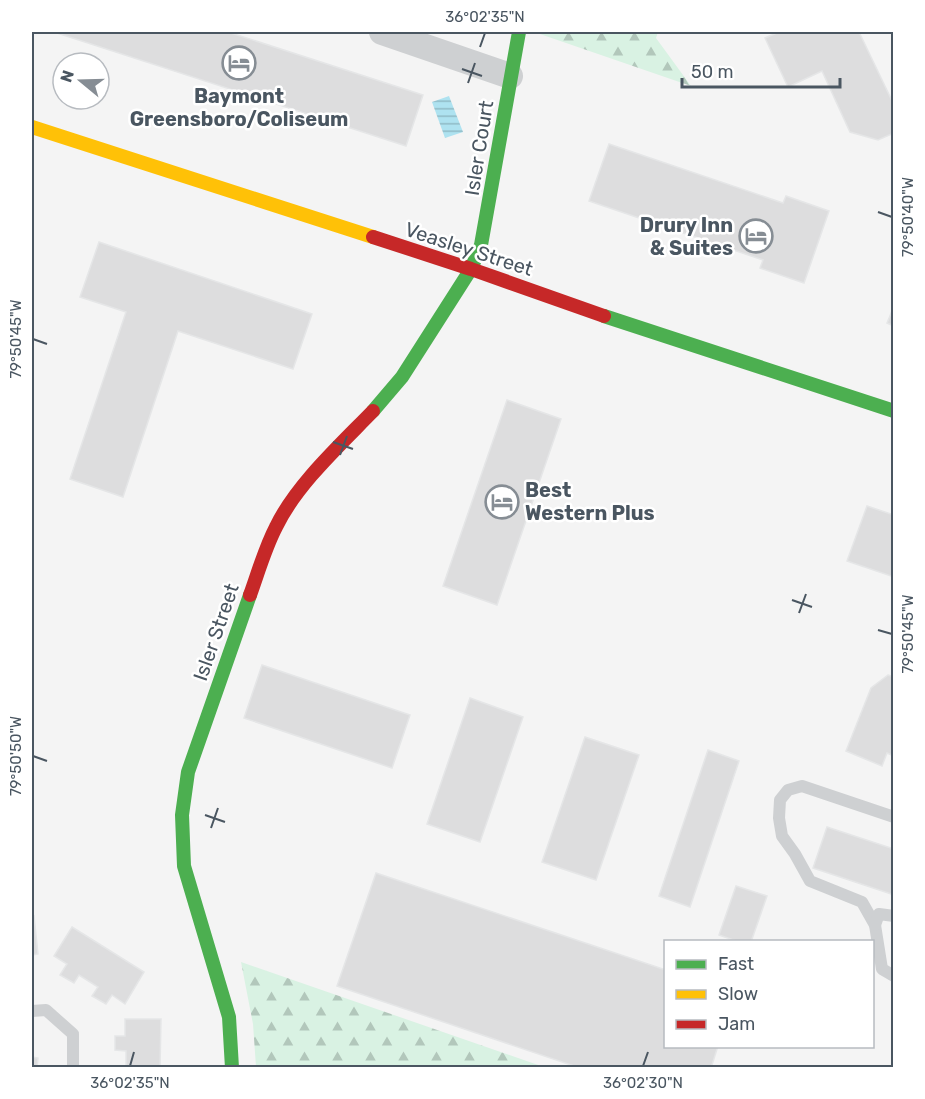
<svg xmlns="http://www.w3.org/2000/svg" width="925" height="1099" font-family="Rubik,sans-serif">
	<defs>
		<pattern id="forest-firs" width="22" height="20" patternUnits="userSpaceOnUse" patternTransform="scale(1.5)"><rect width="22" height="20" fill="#d9f2e3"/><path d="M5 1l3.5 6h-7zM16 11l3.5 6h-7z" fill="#b2c7bb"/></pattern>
		<pattern id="water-rules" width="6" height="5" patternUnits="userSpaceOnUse" patternTransform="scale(1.5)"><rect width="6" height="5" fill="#aee2f0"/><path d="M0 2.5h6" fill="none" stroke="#90bac6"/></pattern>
	</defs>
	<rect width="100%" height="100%" fill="#f4f4f4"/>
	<g fill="url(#forest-firs)">
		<polygon points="537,32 658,32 656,38 691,86 537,33"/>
		<polygon points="241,962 544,1067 256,1067 253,1024"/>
	</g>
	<polygon fill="url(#water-rules)" points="449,96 463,132 445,138 432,102"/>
	<g fill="#ddddde" stroke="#e5e6e7" stroke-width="1.5">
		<polygon points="54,32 228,32 423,95 406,146"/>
		<polygon points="779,32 859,32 894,105 894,133 878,140 850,132 822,71 788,87 765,38"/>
		<polygon points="609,144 783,203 786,196 829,211 804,283 760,268 763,260 589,201"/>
		<polygon points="99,242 312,314 293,369 178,331 123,497 70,479 126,312 80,297"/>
		<polygon points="894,306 894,326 887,323"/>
		<polygon points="507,400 561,419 497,605 443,586"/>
		<polygon points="867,506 894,515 894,577 847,561"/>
		<polygon points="262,665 410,715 392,768 244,718"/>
		<polygon points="888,675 894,677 894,756 887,753 882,766 846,751 871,688"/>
		<polygon points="470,698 523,717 480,842 427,824"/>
		<polygon points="585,737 639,755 596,880 542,862"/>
		<polygon points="708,750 739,761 690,907 659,896"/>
		<polygon points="827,827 894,849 894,895 813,868"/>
		<polygon points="376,873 666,970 666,1046 718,1046 711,1068 580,1068 337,986"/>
		<polygon points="736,886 767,896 751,942 739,942 719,935"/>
		<polygon points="34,916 38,954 32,955 32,917"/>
		<polygon points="72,927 144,972 125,1004 112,995 106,1004 92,996 98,987 79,975 74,983 60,975 67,964 54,956"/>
		<polygon points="125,1019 161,1019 160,1068 126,1068 126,1051 115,1050 115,1036 125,1036"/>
		<polygon points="32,1057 38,1058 37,1068 32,1068"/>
	</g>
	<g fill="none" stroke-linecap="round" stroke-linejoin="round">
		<g stroke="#ced0d2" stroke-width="12">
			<polyline points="894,817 802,786 788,790 780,800 779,818 782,836 795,854 810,881 862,902 875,925 882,969 894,976"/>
			<polyline points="875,925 879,914 894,916"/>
			<polyline points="32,1011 46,1010 73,1034 73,1068"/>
		</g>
		<polyline stroke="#ced0d2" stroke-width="26" points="382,32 510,76"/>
		<g stroke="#4caf50" stroke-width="14">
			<polyline points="604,316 894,411"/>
			<polyline points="373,411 402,377 471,269 481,245 519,32"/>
			<polyline points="232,1068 229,1017 184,866 182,815 188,772 250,595"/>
		</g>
		<polyline stroke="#ffc107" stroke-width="14" points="32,127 373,237"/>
		<g stroke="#c62828" stroke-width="14">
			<polyline points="373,237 471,269 604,316"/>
			<path d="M250 595C258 573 265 548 276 527 296 485 341 444 373 411"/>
		</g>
	</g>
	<path fill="none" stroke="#4a5661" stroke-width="2" d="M480 47 485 33M462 69 482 76M468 83 475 63M878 212 892 217M33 339 47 344M333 442 353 449M340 455 347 436M792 600 812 607M799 613 806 594M878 630 892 634M33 756 47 761M205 815 225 822M211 828 218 808M130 1066 134 1052M643 1066 648 1052"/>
	<defs>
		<symbol id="hotel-ring" viewBox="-11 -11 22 22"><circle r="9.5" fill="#fff" stroke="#868d94" stroke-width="1.5"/><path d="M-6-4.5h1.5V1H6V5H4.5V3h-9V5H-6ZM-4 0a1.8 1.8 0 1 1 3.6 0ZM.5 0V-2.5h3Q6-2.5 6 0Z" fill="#868d94"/></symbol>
	</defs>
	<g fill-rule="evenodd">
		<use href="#hotel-ring" x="220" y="44" width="38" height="38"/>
		<use href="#hotel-ring" x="737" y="217" width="38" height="38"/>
		<use href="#hotel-ring" x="483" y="483" width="38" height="38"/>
	</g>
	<g text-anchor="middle" stroke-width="5" stroke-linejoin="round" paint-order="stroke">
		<g font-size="20" font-weight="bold" fill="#4a5661" stroke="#fff">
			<text x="239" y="103">Baymont<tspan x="239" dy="23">Greensboro/Coliseum</tspan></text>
			<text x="733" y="232" text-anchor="end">Drury Inn<tspan x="733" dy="23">&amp; Suites</tspan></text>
			<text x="525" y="497" text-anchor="start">Best<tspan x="525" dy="23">Western Plus</tspan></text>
		</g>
		<g font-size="20" fill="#4a5661" stroke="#fff">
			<text transform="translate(479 148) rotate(-81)" y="7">Isler Court</text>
			<text transform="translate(469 249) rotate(18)" y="7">Veasley Street</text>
			<text transform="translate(216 632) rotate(-71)" y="7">Isler Street</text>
		</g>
	</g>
	<rect width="925" height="1099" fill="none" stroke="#ffffff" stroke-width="66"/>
	<rect x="664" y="940" width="210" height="108" fill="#ffffff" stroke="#b7bbc0" stroke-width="1.5"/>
	<rect x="676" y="960" width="30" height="9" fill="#4caf50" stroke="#b7bbc0" stroke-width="1.5"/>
	<text x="718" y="970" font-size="18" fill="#4a5661">Fast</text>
	<rect x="676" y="990" width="30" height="9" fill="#ffc107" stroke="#b7bbc0" stroke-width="1.5"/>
	<text x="718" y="1000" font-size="18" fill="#4a5661">Slow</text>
	<rect x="676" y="1020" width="30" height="9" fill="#c62828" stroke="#b7bbc0" stroke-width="1.5"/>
	<text x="718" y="1030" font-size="18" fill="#4a5661">Jam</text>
	<g transform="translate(81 81) rotate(289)"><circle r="28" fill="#ffffff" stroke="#b7bbc0" stroke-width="1.5"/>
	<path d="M0-4.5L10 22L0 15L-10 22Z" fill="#868d94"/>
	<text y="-9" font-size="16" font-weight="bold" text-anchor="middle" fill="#4a5661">N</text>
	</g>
	<path d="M682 78v9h158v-9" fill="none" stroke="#4a5661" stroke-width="3"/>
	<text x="691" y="78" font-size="18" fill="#4a5661" stroke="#ffffff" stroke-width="4.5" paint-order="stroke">50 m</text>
	<rect x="33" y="33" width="859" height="1033" fill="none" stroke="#4a5661" stroke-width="2"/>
	<g font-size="15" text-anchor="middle" fill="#4a5661">
		<text x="485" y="22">36°02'35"N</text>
		<text transform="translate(908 217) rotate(-90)" y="5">79°50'40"W</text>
		<text transform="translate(16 339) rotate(-90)" y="5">79°50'45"W</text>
		<text transform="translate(908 634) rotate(-90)" y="5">79°50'45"W</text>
		<text transform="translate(16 756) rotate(-90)" y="5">79°50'50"W</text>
		<text x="130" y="1088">36°02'35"N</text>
		<text x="643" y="1088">36°02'30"N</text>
	</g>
</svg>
